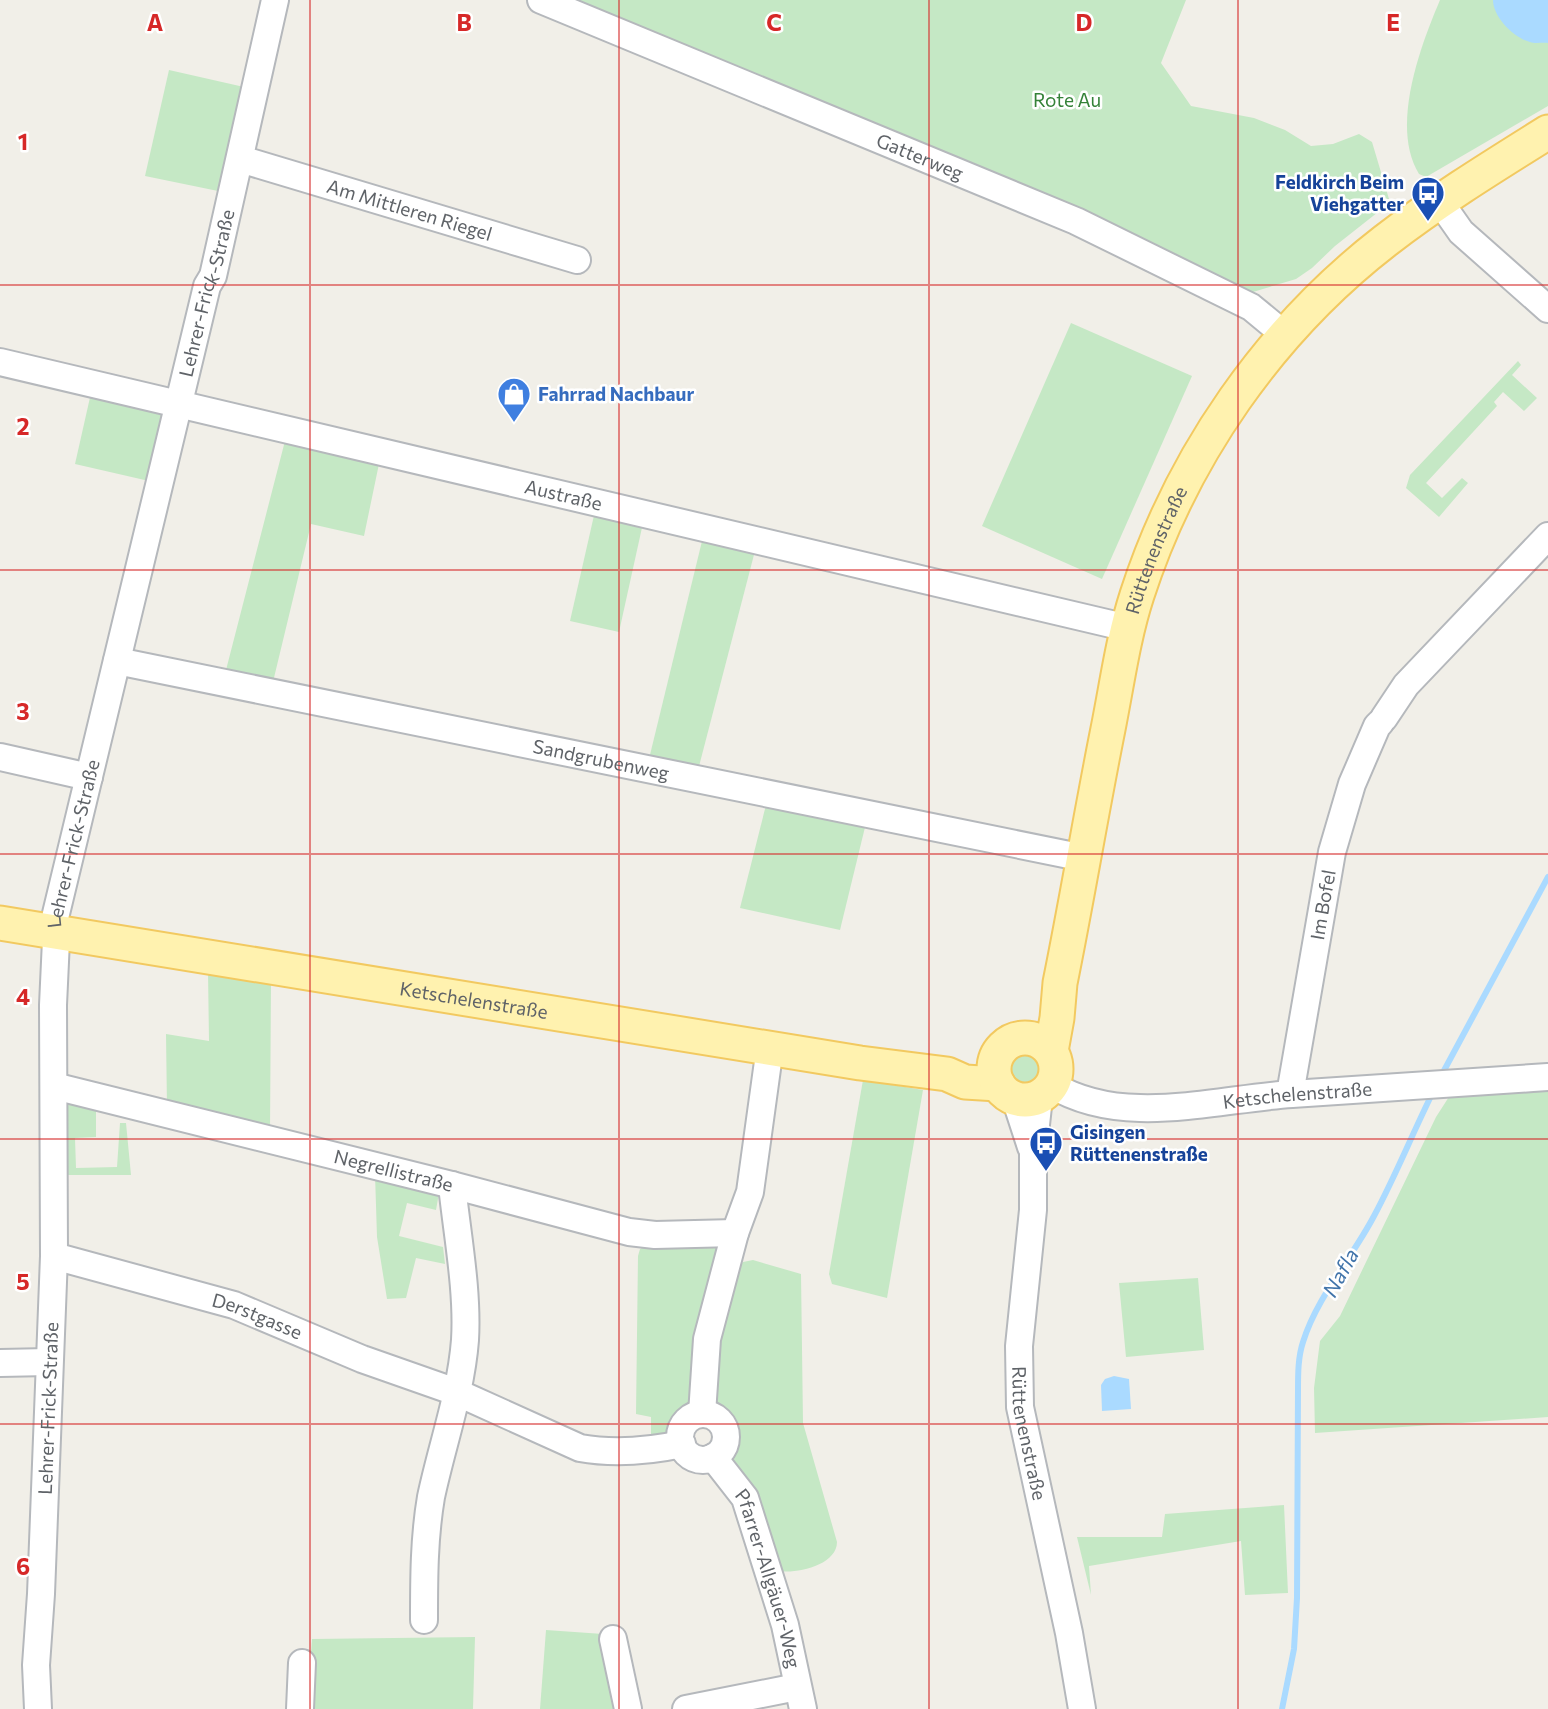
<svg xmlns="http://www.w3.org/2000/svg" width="1548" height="1709" font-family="Commissioner,sans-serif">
	<rect width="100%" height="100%" fill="#f1efe8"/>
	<g fill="#c5e8c5">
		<polygon points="541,0 1186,0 1161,63 1191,106 1254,118 1285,130 1311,146 1333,144 1359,134 1372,142 1389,199 1387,205 1335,246 1312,268 1296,279 1253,292 1240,294"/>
		<path d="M1440 0H1548V106L1426 177 1419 174C1390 127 1420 47 1440 0Z"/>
		<polygon points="169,70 244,87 218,191 145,176"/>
		<polygon points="1071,323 1192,376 1102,579 982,526"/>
		<polygon points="1518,361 1521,365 1512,375 1537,398 1524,411 1503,392 1494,402 1497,406 1426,483 1442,498 1462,478 1468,483 1439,517 1406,488 1410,475"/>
		<polygon points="91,393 158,409 163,415 149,481 75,464"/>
		<polygon points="286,437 380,459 364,536 311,524 272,686 226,670"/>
		<polygon points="595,511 643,523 619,632 570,621"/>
		<polygon points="703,537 756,547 697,774 648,763"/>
		<polygon points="767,801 867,819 840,930 740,908"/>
		<polygon points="208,971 271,981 270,1134 167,1108 166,1034 209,1041"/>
		<circle cx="1026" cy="1070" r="20"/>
		<polygon points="863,1080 923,1090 887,1298 832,1284 829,1274"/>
		<polygon points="1548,1084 1548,1417 1315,1433 1314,1388 1320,1341 1340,1316 1436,1117 1454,1089"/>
		<polygon points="65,1098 96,1107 96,1137 75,1138 76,1168 117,1167 120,1123 126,1123 131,1175 63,1175"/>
		<polygon points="375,1174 439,1193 436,1210 407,1203 399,1236 443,1247 445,1264 416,1258 406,1298 387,1299 377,1237"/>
		<polygon points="648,1245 723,1245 697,1409 679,1423 677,1435 656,1440 651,1434 651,1417 636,1414 638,1256 640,1249"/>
		<path d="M753 1260 801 1274 803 1423 837 1542C837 1565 797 1574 779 1571L722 1460C737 1440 736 1415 710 1405L712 1344 735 1271 743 1262Z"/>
		<polygon points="1198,1278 1204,1350 1126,1357 1119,1283"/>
		<polygon points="1284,1505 1288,1593 1245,1595 1241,1541 1089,1566 1091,1595 1077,1537 1162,1537 1165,1514"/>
		<polygon points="546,1630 603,1634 620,1709 540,1709"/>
		<polygon points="475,1637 473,1709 307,1709 312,1639"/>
	</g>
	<g fill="#aadaff">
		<path d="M1493 0H1548V43C1543 42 1535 44 1530 42 1514 38 1493 17 1493 0Z"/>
		<polygon points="1114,1376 1129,1379 1131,1409 1102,1411 1101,1385 1105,1379"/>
	</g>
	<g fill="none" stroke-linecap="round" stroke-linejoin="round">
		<g stroke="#aadaff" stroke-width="6">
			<polyline points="1440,1078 1548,877"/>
			<path d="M1282 1709 1294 1649 1297 1598 1298 1390C1298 1374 1298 1357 1303 1342 1317 1297 1352 1258 1374 1216 1396 1175 1413 1132 1434 1090"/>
		</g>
		<defs>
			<g id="minor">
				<path id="s1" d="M541 0 1076 221 1251 307 1285 335"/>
				<path id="s2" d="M240 159 577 260"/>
				<polyline points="1440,202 1461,232 1548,309"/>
				<path id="s3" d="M0 362 1128 628"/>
				<path id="s4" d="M117 661 1084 858"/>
				<polyline points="1384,718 1406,685 1548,536"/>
				<polyline points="0,757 89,777"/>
				<path id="s5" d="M1052 1085C1123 1128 1215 1099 1292 1094 1378 1088 1463 1083 1548 1077"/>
				<path id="s6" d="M54 1086 452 1185 629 1232 655 1235 735 1233"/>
				<path id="s7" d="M1290 1094 1332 852 1352 784 1377 726 1380 723"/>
				<path id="s8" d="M1039 1097 1033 1152V1210L1019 1346 1020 1407 1069 1633 1082 1709"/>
				<polyline points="1015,1098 1031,1147"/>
				<path id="s9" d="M54 1256 234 1305 362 1359 456 1392 580 1448C613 1454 649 1451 682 1444"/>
				<polyline points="0,1363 49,1362"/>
				<polyline points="702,1414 707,1339 735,1233 750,1192 770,1047"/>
				<circle cx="703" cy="1437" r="23"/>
				<path id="s10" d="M713 1457 745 1498 785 1625 803 1709"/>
				<path d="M424 1620C424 1579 424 1538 431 1497 442 1445 461 1393 465 1340 468 1290 457 1234 452 1185"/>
				<polyline points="613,1639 628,1709"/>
				<path id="s11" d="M38 1709 36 1665 41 1594 54 1256 53 1005 56 940 54 922 207 286 213 276 275 0"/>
				<polyline points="300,1709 302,1663"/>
				<polyline points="686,1709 797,1687"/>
			</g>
			<g id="major">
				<path id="s12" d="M0 923 860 1063 947 1074 965 1082 998 1084"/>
				<circle cx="1025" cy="1069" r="31"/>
				<path id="s13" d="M1051 1051 1057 1018 1060 983C1077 899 1091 814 1108 729 1117 684 1123 638 1137 595 1182 456 1270 330 1385 241 1437 201 1492 167 1548 132"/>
			</g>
		</defs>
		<use href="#minor" stroke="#b5b8bc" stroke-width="30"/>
		<use href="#major" stroke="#f2c960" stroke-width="37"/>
		<use href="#minor" stroke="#fff" stroke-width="26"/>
		<use href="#major" stroke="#fff2af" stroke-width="33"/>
	</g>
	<path fill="none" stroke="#d62828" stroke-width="2" stroke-opacity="0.55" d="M310 0V1709M619 0V1709M929 0V1709M1238 0V1709M0 285H1548M0 570H1548M0 854H1548M0 1139H1548M0 1424H1548"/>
	<defs>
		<symbol id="bus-pin" viewBox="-11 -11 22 30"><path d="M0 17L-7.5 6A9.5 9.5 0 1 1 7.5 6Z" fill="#1a4fb4" stroke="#fff"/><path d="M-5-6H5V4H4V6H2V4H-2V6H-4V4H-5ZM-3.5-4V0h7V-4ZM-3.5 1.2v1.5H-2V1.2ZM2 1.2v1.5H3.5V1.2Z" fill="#fff"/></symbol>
		<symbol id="shop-pin" viewBox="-11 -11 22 30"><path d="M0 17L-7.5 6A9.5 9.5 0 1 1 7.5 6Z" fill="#3f7fe0" stroke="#fff"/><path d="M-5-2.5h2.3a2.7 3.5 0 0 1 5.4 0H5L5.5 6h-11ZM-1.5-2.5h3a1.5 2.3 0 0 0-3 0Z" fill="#fff"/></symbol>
	</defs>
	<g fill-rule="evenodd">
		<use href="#bus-pin" x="1409" y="174" width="38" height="52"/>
		<use href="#shop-pin" x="495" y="375" width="38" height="52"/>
		<use href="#bus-pin" x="1027" y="1124" width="38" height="52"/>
	</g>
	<g text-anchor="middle" stroke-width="5" stroke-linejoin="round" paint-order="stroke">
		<g font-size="19" fill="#348238" stroke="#fff">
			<text x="1067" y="107">Rote Au</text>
		</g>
		<g font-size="19" fill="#5f6368" stroke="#fff">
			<text dy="7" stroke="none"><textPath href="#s1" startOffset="410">Gatterweg</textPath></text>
			<text dy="7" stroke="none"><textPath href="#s2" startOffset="177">Am Mittleren Riegel</textPath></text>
			<text dy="7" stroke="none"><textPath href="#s11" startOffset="1435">Lehrer-Frick-Straße</textPath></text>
			<text dy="7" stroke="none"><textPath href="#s3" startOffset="579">Austraße</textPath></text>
			<text dy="7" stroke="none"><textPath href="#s13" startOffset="513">Rüttenenstraße</textPath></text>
			<text dy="7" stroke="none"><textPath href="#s4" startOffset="494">Sandgrubenweg</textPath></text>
			<text dy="7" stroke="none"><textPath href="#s11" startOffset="868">Lehrer-Frick-Straße</textPath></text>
			<text dy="7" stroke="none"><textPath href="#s7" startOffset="192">Im Bofel</textPath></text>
			<text dy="7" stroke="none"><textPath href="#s12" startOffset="480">Ketschelenstraße</textPath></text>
			<text dy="7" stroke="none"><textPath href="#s5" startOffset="250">Ketschelenstraße</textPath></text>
			<text dy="7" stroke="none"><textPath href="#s6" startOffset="350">Negrellistraße</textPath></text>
			<text dy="7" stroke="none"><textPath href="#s9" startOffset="212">Derstgasse</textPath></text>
			<text dy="7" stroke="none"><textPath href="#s11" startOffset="301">Lehrer-Frick-Straße</textPath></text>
			<text dy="7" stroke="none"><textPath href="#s8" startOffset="338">Rüttenenstraße</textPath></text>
			<text dy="7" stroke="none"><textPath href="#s10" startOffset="136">Pfarrer-Allgäuer-Weg</textPath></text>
		</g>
		<g font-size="19" font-weight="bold" fill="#164399" stroke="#fff" text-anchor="end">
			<text x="1404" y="189">Feldkirch Beim<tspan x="1404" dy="22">Viehgatter</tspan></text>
			<text x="1070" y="1139" text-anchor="start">Gisingen<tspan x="1070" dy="22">Rüttenenstraße</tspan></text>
		</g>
		<g font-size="19" font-weight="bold" fill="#366cbe" stroke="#fff" text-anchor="start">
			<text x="538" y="401">Fahrrad Nachbaur</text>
		</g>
		<g font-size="21" font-style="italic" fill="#4174aa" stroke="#fff">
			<text transform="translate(1341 1273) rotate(-61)" y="7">Nafla</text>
		</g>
	</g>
	<g font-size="23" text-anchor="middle" font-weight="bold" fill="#d62828" stroke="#fff" stroke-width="5" stroke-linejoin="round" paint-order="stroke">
		<text x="155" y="31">A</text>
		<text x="464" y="31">B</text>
		<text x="774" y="31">C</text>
		<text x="1084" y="31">D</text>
		<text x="1393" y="31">E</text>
		<text x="23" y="150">1</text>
		<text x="23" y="435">2</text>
		<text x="23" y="720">3</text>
		<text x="23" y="1005">4</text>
		<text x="23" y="1290">5</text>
		<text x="23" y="1575">6</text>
	</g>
</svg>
